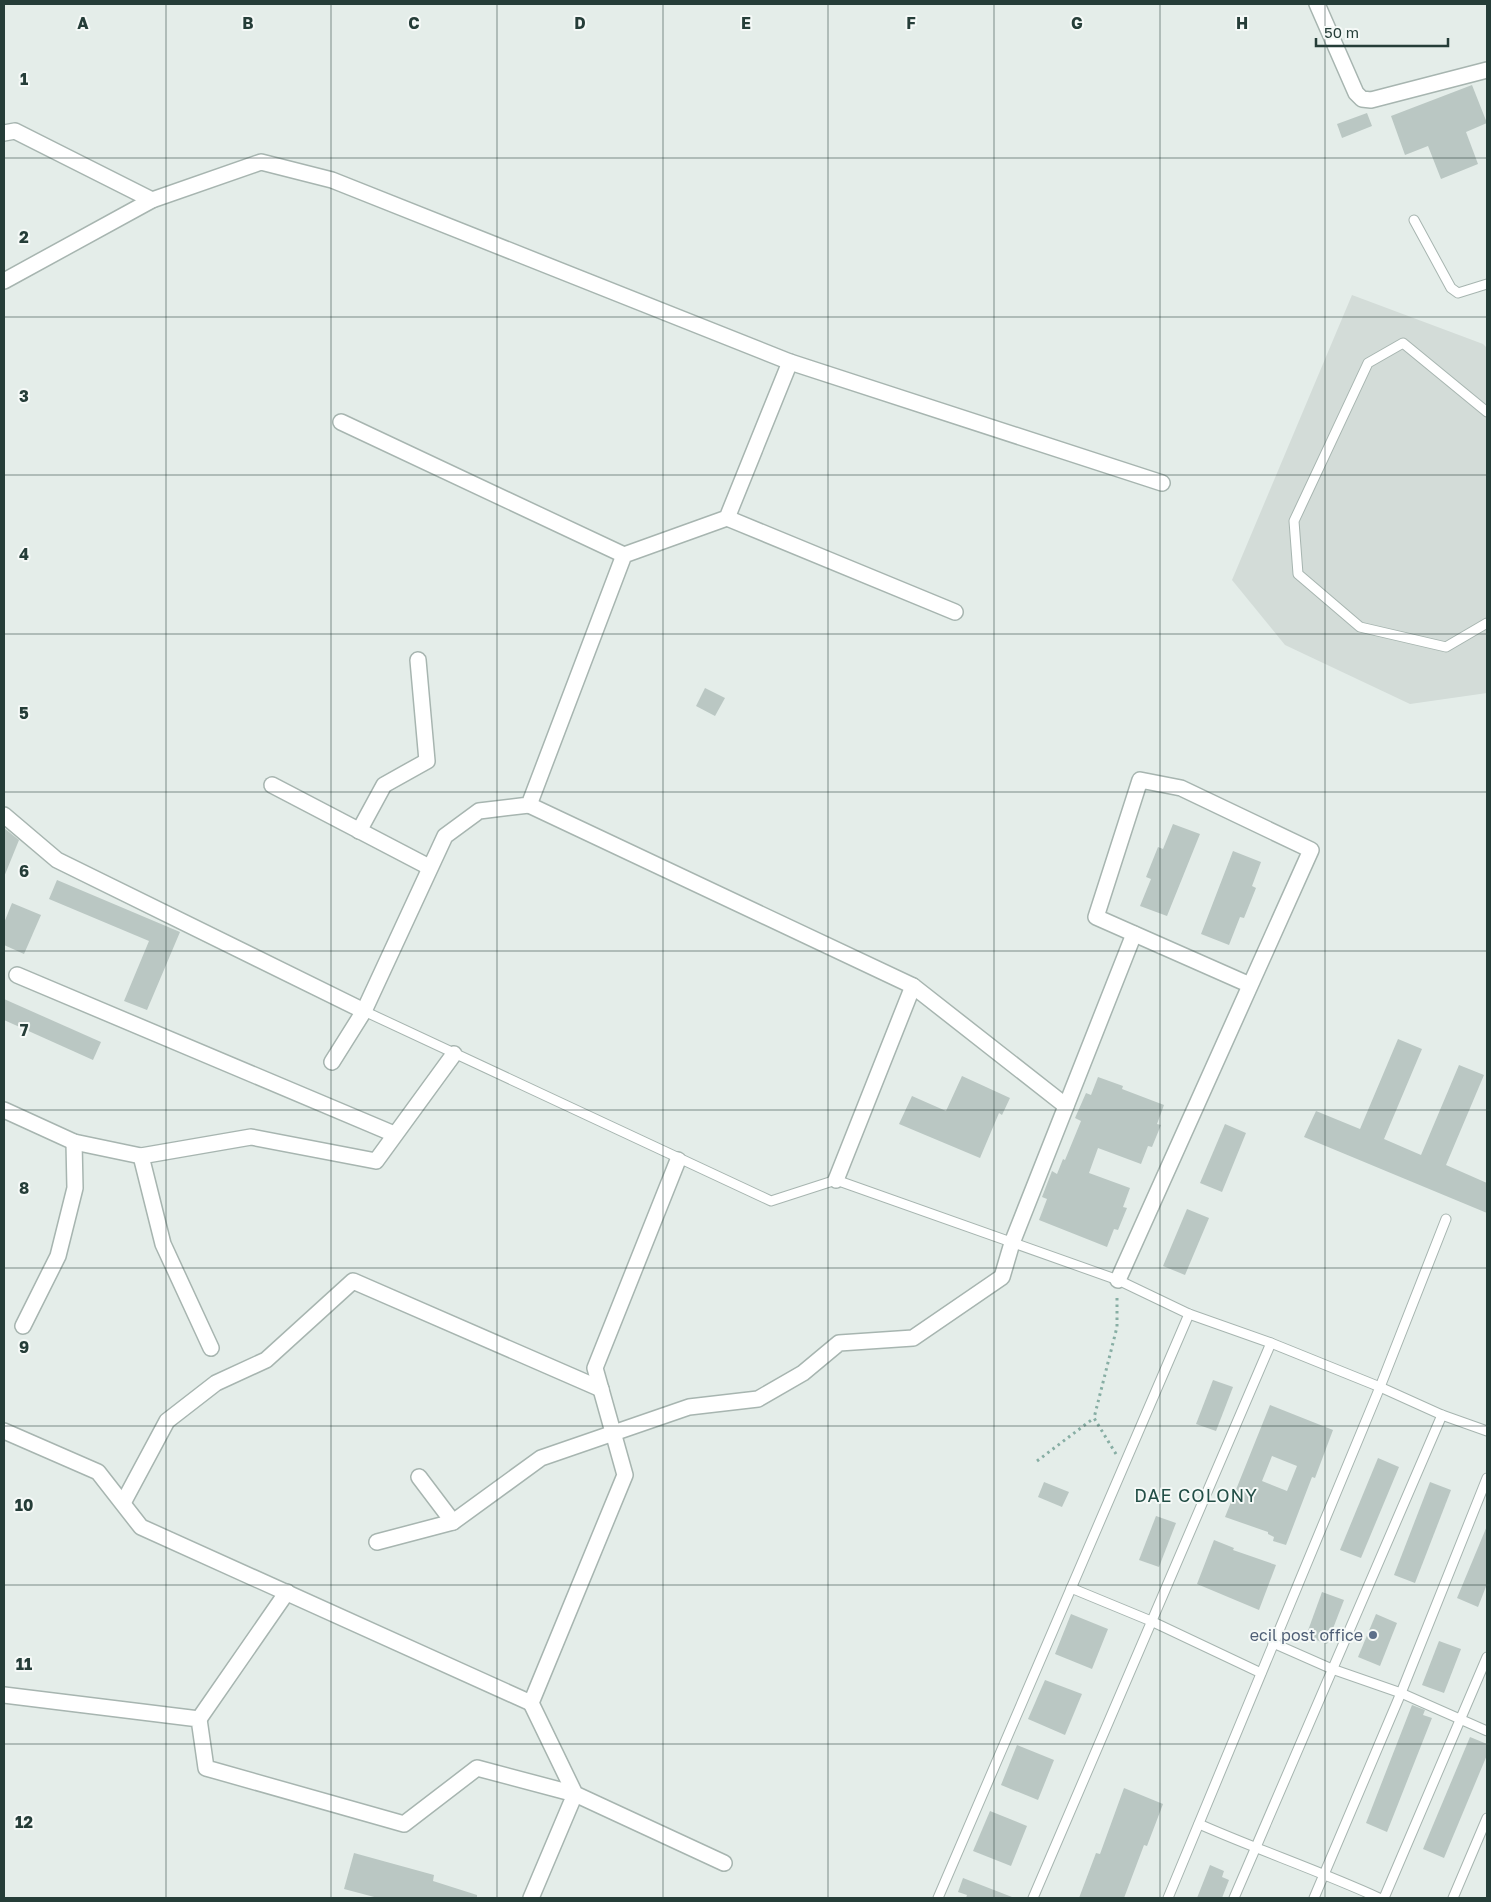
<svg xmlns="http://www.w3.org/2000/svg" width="1491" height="1902" font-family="'Golos Text',sans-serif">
	<rect width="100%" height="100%" fill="#e4ede9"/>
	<polygon fill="#d3dcd8" points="1352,295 1483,344 1487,348 1487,693 1410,704 1285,645 1232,580"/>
	<g fill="#bac7c3" fill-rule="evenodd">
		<polygon points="1472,85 1487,123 1466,132 1478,164 1441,179 1428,146 1405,155 1391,116"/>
		<polygon points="1367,113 1372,126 1342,138 1337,124"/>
		<polygon points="705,688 725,698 715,716 696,706"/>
		<polygon points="1173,824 1200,834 1167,916 1140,906 1151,879 1146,877 1158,847 1163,849"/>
		<polygon points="4,828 19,840 4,877"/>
		<polygon points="1233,851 1261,862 1252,886 1256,888 1244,918 1240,917 1229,945 1201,934"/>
		<polygon points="57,880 180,932 147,1010 124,1001 149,941 49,899"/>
		<polygon points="12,903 41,915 24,954 4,945 4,923"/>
		<polygon points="4,999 101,1042 93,1060 4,1020"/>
		<polygon points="1398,1039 1422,1049 1384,1139 1421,1155 1459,1065 1484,1075 1446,1165 1487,1183 1487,1213 1304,1137 1316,1111 1360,1129"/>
		<polygon points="962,1076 1010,1098 1002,1115 999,1113 980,1158 899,1124 912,1096 946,1111"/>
		<polygon points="1098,1077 1123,1086 1122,1089 1164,1105 1157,1124 1161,1125 1152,1147 1148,1146 1141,1164 1098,1148 1089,1173 1130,1188 1123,1207 1127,1208 1118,1230 1114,1229 1107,1247 1039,1220 1047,1199 1042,1197 1052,1171 1057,1174 1063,1159 1065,1160 1081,1121 1075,1118 1086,1093 1091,1095"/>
		<polygon points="1225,1124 1246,1133 1222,1192 1200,1183"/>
		<polygon points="1187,1209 1209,1218 1185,1275 1163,1266"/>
		<polygon points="1213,1380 1233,1387 1216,1431 1196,1424"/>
		<path d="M1270 1405 1333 1430 1315 1478 1312 1477 1286 1545 1273 1541 1274 1537 1268 1534V1532L1225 1517ZM1272 1456 1297 1466 1287 1491 1262 1481Z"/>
		<polygon points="1378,1458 1399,1467 1361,1558 1340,1550"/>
		<polygon points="1044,1482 1069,1492 1062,1507 1038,1497"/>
		<polygon points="1430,1482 1451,1490 1415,1583 1394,1575"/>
		<polygon points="1156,1516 1176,1523 1159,1567 1139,1560"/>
		<polygon points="1487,1526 1487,1584 1478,1607 1457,1598"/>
		<polygon points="1214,1540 1234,1548 1233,1550 1276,1565 1259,1610 1197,1584"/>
		<polygon points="1322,1592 1344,1600 1327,1644 1306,1636"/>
		<polygon points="1071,1614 1108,1629 1092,1669 1055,1654"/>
		<polygon points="1376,1614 1397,1623 1380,1666 1358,1657"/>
		<polygon points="1439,1641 1461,1649 1444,1693 1422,1685"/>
		<polygon points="1045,1680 1082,1694 1065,1735 1028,1719"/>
		<polygon points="1412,1705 1425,1710 1423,1715 1432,1718 1387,1832 1366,1823"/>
		<polygon points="1470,1737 1487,1744 1487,1755 1444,1858 1423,1849"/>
		<polygon points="1017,1745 1054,1760 1038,1800 1001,1785"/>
		<polygon points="1124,1788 1163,1804 1147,1846 1144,1845 1124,1898 1079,1898 1096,1853 1100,1854"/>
		<polygon points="990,1811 1027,1826 1011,1866 973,1851"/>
		<polygon points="354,1853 434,1875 433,1881 477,1895 477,1898 378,1898 344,1889"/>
		<polygon points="1210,1865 1224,1871 1222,1877 1229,1880 1222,1898 1197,1898"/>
		<polygon points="963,1878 1012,1897 1012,1898 966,1898 967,1895 958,1892"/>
	</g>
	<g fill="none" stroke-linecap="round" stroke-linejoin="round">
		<defs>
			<g id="service">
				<polyline points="1414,220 1451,288 1458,293 1487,284"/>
				<polyline points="1487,412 1403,343 1368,363 1294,521 1298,574 1360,627 1446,647 1487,623"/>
				<polyline points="364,1011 771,1201 836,1180 1118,1280 1189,1314 1271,1343 1380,1387 1442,1415 1487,1431"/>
				<polyline points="1071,1588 1151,1621 1261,1673"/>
				<polyline points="1273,1643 1332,1669 1401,1693 1487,1731"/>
				<path d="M1199 1824C1258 1850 1320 1871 1379 1898"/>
				<polyline points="938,1898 1189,1314"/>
				<polyline points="1033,1898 1271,1343"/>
				<polyline points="1168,1898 1380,1387 1446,1219"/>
				<polyline points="1234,1898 1442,1415"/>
				<polyline points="1314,1898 1401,1693 1487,1478"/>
				<polyline points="1384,1898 1487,1657"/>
				<polyline points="1453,1898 1487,1818"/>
			</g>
			<g id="minor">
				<polyline points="1317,4 1356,93 1362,99 1371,100 1487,70"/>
				<polyline points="4,133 15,131 152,200"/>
				<polyline points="4,281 152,200 261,162 332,180 790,362 1162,483"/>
				<polyline points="341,422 624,555"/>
				<polyline points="727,518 955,612"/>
				<polyline points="272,785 429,867"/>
				<polyline points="529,805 913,986 1066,1106"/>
				<polyline points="4,815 57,860 364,1011"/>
				<polyline points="359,831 384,785 427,761 418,660"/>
				<polyline points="17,975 394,1134"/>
				<polyline points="332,1062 364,1011 445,836 479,811 529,805 624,555 727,518 790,362"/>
				<polyline points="4,1110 74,1142 141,1156 251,1137 376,1161 454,1054"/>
				<polyline points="141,1156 163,1244 211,1348"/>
				<polyline points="678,1160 595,1368 625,1475 531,1703 575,1794 724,1863"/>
				<polyline points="836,1180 913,986"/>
				<polyline points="1118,1280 1311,850 1181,788 1140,780 1096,917 1250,985"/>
				<polyline points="23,1326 58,1256 75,1188 74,1142"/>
				<polyline points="4,1431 98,1472 141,1527 531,1703"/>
				<polyline points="419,1477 453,1522"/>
				<polyline points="123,1503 167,1421 216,1383 266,1360 353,1281 601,1389"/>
				<polyline points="377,1542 453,1522 541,1458 689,1407 758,1399 803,1373 839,1343 913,1338 1002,1277 1012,1243 1134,934"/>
				<polyline points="4,1695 199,1719 206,1768 404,1824 477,1768 575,1794 531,1898"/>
				<polyline points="199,1719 287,1592"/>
			</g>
		</defs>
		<use href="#service" stroke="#a7b5b0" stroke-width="11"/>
		<use href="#minor" stroke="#a7b5b0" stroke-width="18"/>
		<g stroke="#87aea4" stroke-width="3" stroke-dasharray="2.5 4" stroke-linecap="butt">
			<polyline points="1116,1454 1094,1418 1117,1327 1117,1294"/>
			<polyline points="1037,1461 1094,1418"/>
		</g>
		<use href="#service" stroke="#fff" stroke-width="9"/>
		<use href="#minor" stroke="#fff" stroke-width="15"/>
	</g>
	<path fill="none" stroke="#253d38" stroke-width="1" stroke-opacity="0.55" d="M166 4V1898M331 4V1898M497 4V1898M663 4V1898M828 4V1898M994 4V1898M1160 4V1898M1325 4V1898M4 158H1487M4 317H1487M4 475H1487M4 634H1487M4 792H1487M4 951H1487M4 1110H1487M4 1268H1487M4 1426H1487M4 1585H1487M4 1744H1487"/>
	<circle fill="#5c6f8a" stroke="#f5f9f7" stroke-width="2" cx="1373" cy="1635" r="5"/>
	<g text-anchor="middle" stroke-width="4" stroke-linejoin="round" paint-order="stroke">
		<g font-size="16" fill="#4e5e75" stroke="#f5f9f7" text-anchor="end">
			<text x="1363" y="1641">ecil post office</text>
		</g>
		<g font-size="18" letter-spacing="1" fill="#224e46" stroke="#f5f9f7">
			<text x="1196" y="1502">DAE COLONY</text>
		</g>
	</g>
	<g font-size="16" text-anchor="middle" font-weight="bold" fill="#253d38" stroke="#f5f9f7" stroke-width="4" stroke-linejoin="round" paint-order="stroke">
		<text x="83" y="29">A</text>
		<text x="248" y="29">B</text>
		<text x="414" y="29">C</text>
		<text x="580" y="29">D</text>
		<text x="746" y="29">E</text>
		<text x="911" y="29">F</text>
		<text x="1077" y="29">G</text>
		<text x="1242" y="29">H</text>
		<text x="24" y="85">1</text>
		<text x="24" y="243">2</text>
		<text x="24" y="402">3</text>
		<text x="24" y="560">4</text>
		<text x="24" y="719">5</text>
		<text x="24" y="877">6</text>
		<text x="24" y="1036">7</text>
		<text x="24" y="1194">8</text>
		<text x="24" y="1353">9</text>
		<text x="24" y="1511">10</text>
		<text x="24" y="1670">11</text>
		<text x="24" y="1828">12</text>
	</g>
	<rect width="1491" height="1902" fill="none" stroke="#253d38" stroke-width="10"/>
	<path d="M1316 38v8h132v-8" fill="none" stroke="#253d38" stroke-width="2.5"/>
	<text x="1324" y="38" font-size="15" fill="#253d38" stroke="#f5f9f7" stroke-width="4" paint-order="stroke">50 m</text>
</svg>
